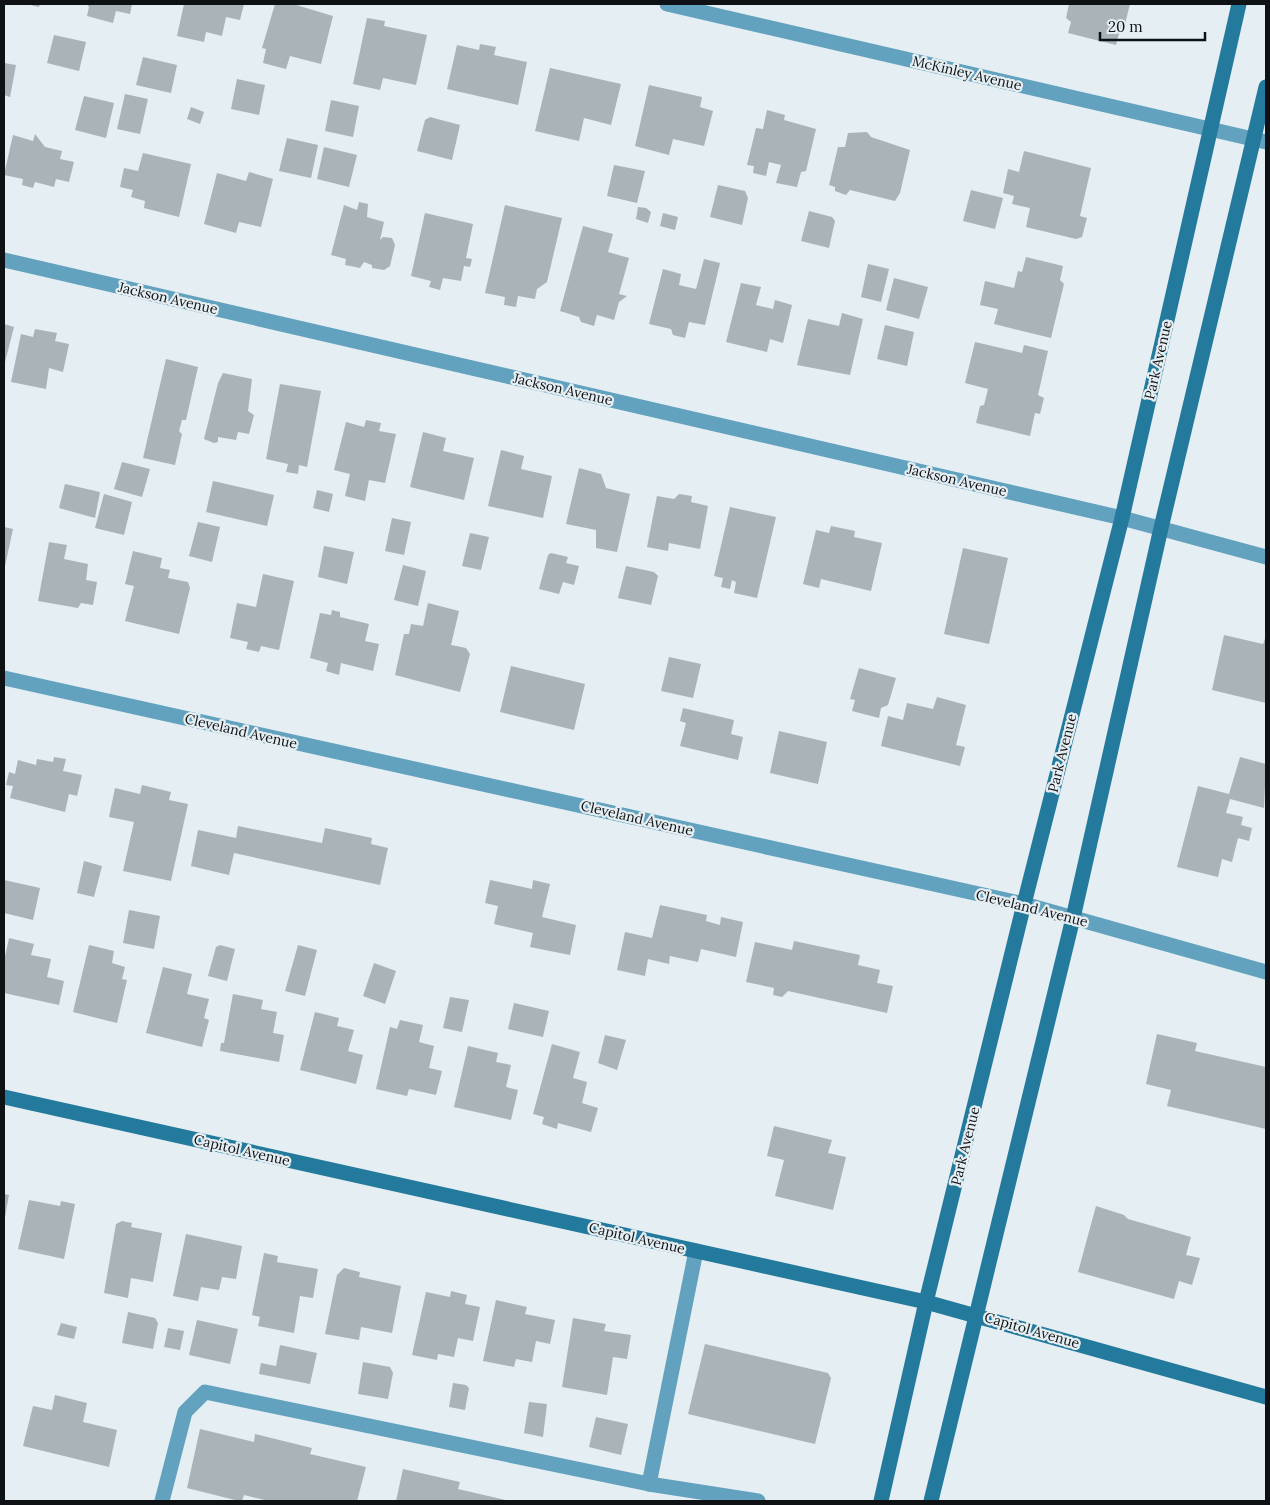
<svg xmlns="http://www.w3.org/2000/svg" width="1270" height="1505" font-family="Lora,serif">
	<rect width="100%" height="100%" fill="#e5eef3"/>
	<g fill="#aab3b7">
		<polygon points="26,4 40,4 39,7"/>
		<polygon points="87,4 132,4 130,14 116,11 113,23 87,16 89,7"/>
		<polygon points="184,4 244,4 240,20 226,17 222,36 206,32 204,42 177,36"/>
		<polygon points="275,4 293,4 333,16 321,64 290,56 286,69 263,63 266,49 262,48"/>
		<polygon points="1069,4 1130,4 1124,28 1120,30 1116,45 1068,33 1071,22 1066,18"/>
		<polygon points="367,18 385,21 384,26 427,35 416,85 383,78 380,90 353,84"/>
		<polygon points="54,35 86,42 79,71 47,63"/>
		<polygon points="480,44 496,47 494,55 527,62 518,105 447,89 457,45 479,50"/>
		<polygon points="143,57 177,65 171,93 136,85"/>
		<polygon points="4,63 16,65 10,97 4,95"/>
		<polygon points="550,68 621,84 611,125 584,118 579,141 535,131"/>
		<polygon points="237,79 265,85 259,115 231,109"/>
		<polygon points="649,85 702,97 700,107 713,111 704,146 673,139 669,155 635,146"/>
		<polygon points="125,94 148,99 140,134 117,129"/>
		<polygon points="84,96 114,103 106,138 75,130"/>
		<polygon points="331,100 359,106 353,137 325,131"/>
		<polygon points="191,107 204,112 200,124 187,119"/>
		<polygon points="767,110 785,115 784,120 816,129 806,171 801,172 797,187 776,183 781,165 769,162 766,176 753,173 754,166 747,165 756,128 763,129"/>
		<polygon points="430,117 460,125 452,160 417,151 425,120"/>
		<polygon points="867,132 871,137 910,150 900,193 895,201 850,190 846,195 835,191 835,187 829,185 838,147 845,147 848,133"/>
		<polygon points="35,134 45,147 62,151 60,159 74,162 69,182 56,179 54,187 35,182 33,188 22,185 23,179 4,175 13,135 33,141"/>
		<polygon points="287,138 318,145 311,178 279,171"/>
		<polygon points="324,147 357,155 349,187 317,179"/>
		<polygon points="1024,151 1091,168 1080,216 1087,218 1082,237 1076,239 1026,227 1030,208 1012,204 1014,196 1003,193 1008,169 1019,172"/>
		<polygon points="143,153 191,164 179,217 144,208 145,201 131,197 133,190 120,187 124,168 138,171"/>
		<polygon points="614,165 645,171 637,203 607,196"/>
		<polygon points="249,172 273,179 261,227 239,222 236,233 204,224 217,173 246,181"/>
		<polygon points="718,185 745,191 748,198 742,225 710,217"/>
		<polygon points="971,190 1003,198 995,229 963,221"/>
		<polygon points="359,202 368,204 367,217 384,222 380,240 383,237 392,238 395,245 390,266 384,270 372,268 372,265 364,262 360,268 345,265 346,259 331,255 344,205 357,210"/>
		<polygon points="505,205 562,218 547,282 537,289 535,299 518,296 516,307 504,305 505,297 485,293"/>
		<polygon points="638,207 646,208 651,212 648,223 636,219"/>
		<polygon points="809,211 832,217 835,221 829,248 801,241"/>
		<polygon points="425,213 473,224 466,258 472,259 470,267 464,266 461,281 443,278 440,290 429,287 431,281 411,276"/>
		<polygon points="663,213 678,217 675,230 660,226"/>
		<polygon points="583,226 613,234 608,252 629,258 619,294 627,296 619,302 614,320 597,315 594,326 581,322 579,317 560,311"/>
		<polygon points="1026,257 1063,266 1060,280 1064,284 1051,338 994,324 998,309 980,305 985,281 1014,288 1018,271 1022,272"/>
		<polygon points="704,259 720,263 705,325 689,322 685,338 673,335 671,329 649,324 663,269 681,274 679,285 696,289"/>
		<polygon points="868,264 889,269 881,302 861,297"/>
		<polygon points="894,278 928,287 919,319 886,310"/>
		<polygon points="741,283 761,287 756,305 773,309 775,300 792,305 783,343 770,339 767,352 726,342"/>
		<polygon points="842,313 863,319 850,375 797,365 808,319 839,326"/>
		<polygon points="4,324 14,327 4,366"/>
		<polygon points="885,325 914,332 907,366 877,359"/>
		<polygon points="35,329 57,333 55,341 69,344 63,372 49,368 46,389 11,382 21,334 33,337"/>
		<polygon points="975,342 1022,353 1024,345 1048,351 1038,395 1044,398 1040,414 1035,413 1030,436 976,423 980,406 984,405 988,389 965,383"/>
		<polygon points="166,359 198,367 186,420 182,420 179,431 182,434 175,465 143,458"/>
		<polygon points="223,373 252,379 248,411 254,415 249,434 238,432 236,440 218,437 218,442 214,443 204,439 218,383"/>
		<polygon points="280,384 321,391 307,467 299,465 298,474 286,472 288,464 266,459"/>
		<polygon points="366,420 381,423 379,431 396,434 385,483 369,480 365,501 345,496 350,474 334,470 346,422 364,427"/>
		<polygon points="423,432 446,438 443,451 474,458 464,500 410,487"/>
		<polygon points="501,450 524,456 521,469 552,476 543,518 488,506"/>
		<polygon points="122,462 150,469 142,497 114,489"/>
		<polygon points="579,468 601,474 606,488 630,494 617,552 596,548 596,530 566,524"/>
		<polygon points="213,481 274,495 267,526 206,512"/>
		<polygon points="65,484 100,492 95,518 59,508"/>
		<polygon points="317,490 333,494 329,512 313,508"/>
		<polygon points="104,494 132,502 124,535 95,528"/>
		<polygon points="679,494 692,496 691,502 708,506 700,549 669,543 668,551 647,547 657,496 674,499"/>
		<polygon points="730,507 776,517 757,598 734,593 736,582 732,580 730,589 721,587 723,578 714,576"/>
		<polygon points="392,518 411,522 404,555 385,551"/>
		<polygon points="198,522 220,527 212,562 189,556"/>
		<polygon points="831,526 855,531 854,537 882,543 871,591 821,579 819,588 803,584 816,530 829,533"/>
		<polygon points="4,527 13,529 5,566 4,566"/>
		<polygon points="470,533 489,537 481,570 462,566"/>
		<polygon points="49,542 67,545 64,559 88,564 86,580 97,582 93,605 81,603 78,608 38,601"/>
		<polygon points="324,546 354,552 347,584 318,577"/>
		<polygon points="963,548 1008,558 989,644 944,634"/>
		<polygon points="133,551 162,558 160,568 170,570 168,578 188,582 190,588 179,634 125,621 134,586 125,584"/>
		<polygon points="551,553 568,557 566,563 579,566 574,585 563,582 559,594 539,589 548,555"/>
		<polygon points="403,565 426,571 418,606 394,600"/>
		<polygon points="626,566 654,572 658,576 651,605 618,598"/>
		<polygon points="263,574 294,581 279,650 261,646 259,652 246,649 248,642 230,638 237,603 256,607"/>
		<polygon points="428,603 459,611 451,645 466,648 470,654 460,692 395,675 404,634 409,634 411,624 423,626"/>
		<polygon points="332,610 340,612 340,617 369,624 365,641 379,644 373,671 341,663 339,675 326,671 328,663 310,658 320,613 331,615"/>
		<polygon points="1224,635 1263,644 1266,636 1266,703 1212,690"/>
		<polygon points="669,657 701,664 693,698 661,691"/>
		<polygon points="511,666 585,684 574,730 500,712"/>
		<polygon points="859,668 896,678 888,705 881,708 879,718 852,711 855,700 850,699"/>
		<polygon points="937,697 966,705 956,745 965,747 960,766 881,746 888,716 903,720 907,703 933,709"/>
		<polygon points="683,708 734,720 731,734 743,737 738,760 680,746 686,723 680,721"/>
		<polygon points="779,731 827,742 818,784 770,773"/>
		<polygon points="54,757 66,759 63,771 82,775 77,796 69,794 65,812 10,798 13,786 6,785 9,772 15,774 18,760 36,765 37,759 53,762"/>
		<polygon points="1240,757 1266,764 1264,808 1230,799 1226,813 1243,817 1241,825 1252,828 1249,841 1238,838 1232,862 1222,859 1218,877 1177,867 1198,786 1229,794"/>
		<polygon points="142,785 171,792 169,800 188,804 171,881 123,871 134,822 109,817 115,788 140,794"/>
		<polygon points="238,826 322,843 325,828 372,838 371,844 388,848 380,885 234,853 229,875 191,866 198,830 236,838"/>
		<polygon points="84,861 102,866 94,897 77,893"/>
		<polygon points="4,880 40,888 33,920 4,913"/>
		<polygon points="490,880 532,889 533,880 550,884 542,917 576,925 570,955 530,947 533,933 494,924 498,906 485,903"/>
		<polygon points="660,905 707,915 706,921 720,925 721,917 743,922 736,957 701,949 698,962 670,956 669,964 648,959 645,976 617,970 625,932 652,938"/>
		<polygon points="129,910 160,916 154,949 123,943"/>
		<polygon points="9,938 34,944 31,955 51,959 47,977 64,981 59,1005 4,993 4,961"/>
		<polygon points="794,941 860,955 858,965 880,970 877,983 893,986 887,1013 788,991 782,997 773,995 774,988 746,982 755,942 792,950"/>
		<polygon points="89,945 114,951 112,963 125,967 122,979 127,980 117,1023 73,1012"/>
		<polygon points="220,945 235,949 227,981 208,976 216,947"/>
		<polygon points="298,945 317,950 305,996 285,991"/>
		<polygon points="374,963 396,971 385,1004 363,996"/>
		<polygon points="163,967 192,974 187,994 209,999 204,1018 209,1020 202,1047 146,1033"/>
		<polygon points="233,994 263,1000 261,1009 277,1012 273,1033 284,1035 279,1062 220,1051 221,1043 224,1043"/>
		<polygon points="450,997 469,1000 462,1032 443,1028"/>
		<polygon points="514,1003 549,1011 543,1037 508,1029"/>
		<polygon points="315,1012 339,1018 337,1026 354,1030 348,1051 363,1055 356,1084 300,1070"/>
		<polygon points="400,1020 423,1025 419,1042 434,1046 429,1068 442,1071 436,1095 409,1089 407,1096 376,1089 390,1027 397,1029"/>
		<polygon points="1157,1034 1197,1043 1195,1051 1266,1067 1266,1129 1167,1106 1171,1090 1146,1084"/>
		<polygon points="605,1035 626,1040 617,1070 598,1063"/>
		<polygon points="552,1044 580,1052 573,1078 587,1082 582,1103 598,1108 591,1132 558,1123 557,1129 542,1124 544,1117 533,1114"/>
		<polygon points="468,1046 498,1053 496,1062 511,1065 506,1087 518,1090 511,1120 454,1107"/>
		<polygon points="774,1126 832,1140 828,1153 846,1157 833,1210 775,1196 784,1160 767,1156"/>
		<polygon points="4,1194 9,1195 5,1217 4,1217"/>
		<polygon points="29,1200 60,1206 61,1201 75,1204 64,1259 18,1249"/>
		<polygon points="1096,1206 1124,1215 1128,1219 1191,1237 1186,1255 1200,1258 1192,1285 1179,1281 1174,1299 1078,1272"/>
		<polygon points="122,1221 132,1223 131,1227 162,1233 153,1282 131,1278 128,1298 104,1293 116,1224"/>
		<polygon points="186,1234 242,1246 236,1279 222,1277 219,1290 201,1287 198,1301 173,1296"/>
		<polygon points="264,1253 278,1256 277,1262 318,1269 313,1298 300,1296 294,1333 258,1326 260,1317 252,1315"/>
		<polygon points="344,1268 360,1272 359,1277 401,1286 392,1333 361,1327 359,1340 325,1334 337,1275"/>
		<polygon points="451,1291 467,1295 465,1304 480,1307 473,1341 458,1338 454,1357 438,1354 437,1360 412,1355 426,1292 450,1297"/>
		<polygon points="496,1300 527,1307 525,1314 555,1320 550,1344 536,1341 532,1362 516,1359 514,1367 483,1361"/>
		<polygon points="128,1312 155,1318 158,1323 153,1349 122,1343"/>
		<polygon points="573,1318 606,1324 604,1331 631,1335 627,1359 613,1357 607,1395 562,1387"/>
		<polygon points="197,1320 238,1329 230,1364 189,1355"/>
		<polygon points="61,1323 77,1327 74,1339 57,1335"/>
		<polygon points="168,1328 184,1331 180,1350 164,1347"/>
		<polygon points="705,1344 828,1373 831,1378 815,1444 688,1414"/>
		<polygon points="280,1345 317,1353 310,1384 259,1374 261,1363 276,1366"/>
		<polygon points="363,1362 390,1367 393,1373 388,1399 358,1394"/>
		<polygon points="453,1383 466,1385 469,1388 465,1410 449,1407"/>
		<polygon points="55,1395 87,1403 83,1422 117,1430 109,1467 23,1446 33,1406 52,1410"/>
		<polygon points="529,1402 547,1404 543,1437 524,1433"/>
		<polygon points="596,1417 628,1424 621,1455 589,1447"/>
		<polygon points="200,1429 254,1442 255,1434 312,1448 310,1454 366,1467 357,1501 269,1501 244,1495 242,1501 239,1501 187,1488"/>
		<polygon points="403,1469 460,1482 458,1489 510,1501 396,1501"/>
	</g>
	<g fill="none" stroke-linecap="round" stroke-linejoin="round">
		<g stroke="#62a2bf" stroke-width="15">
			<polyline points="649,1484 758,1501"/>
			<polyline points="162,1501 185,1412 205,1392 649,1484 696,1251"/>
		</g>
		<g stroke="#62a2bf" stroke-width="15">
			<polyline points="667,4 1266,142"/>
			<polyline points="4,260 1122,518 1266,557"/>
			<polyline points="4,678 1024,904 1266,972"/>
		</g>
		<g stroke="#247a9c" stroke-width="15">
			<polyline points="4,1097 926,1302 1266,1397"/>
			<polyline points="881,1501 926,1302 1024,904 1122,518 1239,4"/>
			<polyline points="931,1501 1073,918 1161,528 1266,87"/>
		</g>
	</g>
	<g text-anchor="middle" stroke-width="4.5" stroke-linejoin="round" paint-order="stroke">
		<g font-size="14" fill="#0f1214" stroke="#e5eef3">
			<text transform="translate(967 73) rotate(13)" y="5">McKinley Avenue</text>
			<text transform="translate(168 298) rotate(13)" y="5">Jackson Avenue</text>
			<text transform="translate(1158 360) rotate(-77)" y="5">Park Avenue</text>
			<text transform="translate(563 389) rotate(13)" y="5">Jackson Avenue</text>
			<text transform="translate(957 480) rotate(13)" y="5">Jackson Avenue</text>
			<text transform="translate(241 731) rotate(13)" y="5">Cleveland Avenue</text>
			<text transform="translate(1062 753) rotate(-76)" y="5">Park Avenue</text>
			<text transform="translate(637 818) rotate(13)" y="5">Cleveland Avenue</text>
			<text transform="translate(1032 908) rotate(14)" y="5">Cleveland Avenue</text>
			<text transform="translate(965 1146) rotate(-76)" y="5">Park Avenue</text>
			<text transform="translate(242 1150) rotate(13)" y="5">Capitol Avenue</text>
			<text transform="translate(637 1238) rotate(13)" y="5">Capitol Avenue</text>
			<text transform="translate(1032 1330) rotate(16)" y="5">Capitol Avenue</text>
		</g>
	</g>
	<rect width="1270" height="1505" fill="none" stroke="#0f1214" stroke-width="10"/>
	<path d="M1100 32v8h105v-8" fill="none" stroke="#0f1214" stroke-width="2.5"/>
	<text x="1108" y="32" font-size="15" fill="#0f1214" stroke="#e5eef3" stroke-width="4" paint-order="stroke">20 m</text>
</svg>
